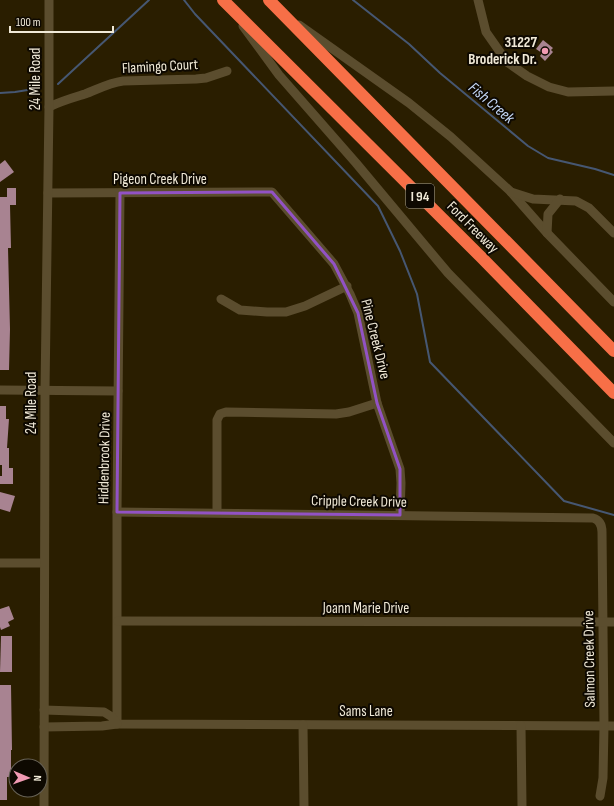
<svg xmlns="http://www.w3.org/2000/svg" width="614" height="806" font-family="'Sofia Sans Condensed',sans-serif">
	<rect width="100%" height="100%" fill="#2a1e00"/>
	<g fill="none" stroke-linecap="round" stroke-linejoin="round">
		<g stroke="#465772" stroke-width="2">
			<polyline points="184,0 195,14 378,206 400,251 417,294 430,362 564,501 614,515"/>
			<polyline points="353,0 409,44 440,73 528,146 548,158 595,169 614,175"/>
			<polyline points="58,84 149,0"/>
			<polyline points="0,93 15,92 34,89"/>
		</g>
	</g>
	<g fill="#a88391">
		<polygon points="543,40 553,48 551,50 553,52 545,61 540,56 542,53 536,49"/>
		<polygon points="5,160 14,172 0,182 0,164"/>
		<polygon points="7,188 16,188 16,205 10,205 11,248 8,248 10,329 9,370 0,370 0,197 7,197"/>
		<polygon points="0,406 6,406 6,419 9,419 7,448 9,448 9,468 13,468 13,484 0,484 0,476 2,476 2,465 0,465"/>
		<polygon points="0,492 15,496 10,512 0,509"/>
		<polygon points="9,606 14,619 8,622 10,626 1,630 0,627 0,609"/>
		<polygon points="1,636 12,636 12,672 0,672"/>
		<polygon points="0,685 11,685 12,750 11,750 11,777 7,777 7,800 0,800"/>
	</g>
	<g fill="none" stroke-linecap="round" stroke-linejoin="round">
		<g stroke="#5b4d2e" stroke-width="9">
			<polyline points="478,0 486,32 507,62 527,76 549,87 568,92 614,91"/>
			<polyline points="299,25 409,103 451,137 510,191 547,233 614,302"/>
			<polyline points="243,26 279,75 356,163 448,273 614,443"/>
			<path d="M49 107C61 101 72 98 85 94 98 89 109 83 123 81L196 79 206 78 227 71"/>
			<polyline points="511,192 533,199 576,201 589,208 614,233"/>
			<polyline points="48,193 272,192 334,264 350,294 358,313 377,403 400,469 401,483 400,515"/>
			<polyline points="120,193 117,512 117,724 614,726"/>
			<polyline points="547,233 548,214 560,199"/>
			<polyline points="221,299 240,310 267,312 286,312 305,306 347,286"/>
			<polyline points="0,390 118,391"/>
			<path d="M117 512 593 518C600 520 602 525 602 532L604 726 603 778 600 796"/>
			<polyline points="217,512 217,420 220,414 226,412 336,414 349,412 377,403"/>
			<polyline points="0,563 44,563"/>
			<polyline points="118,621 614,622"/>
			<polyline points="44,710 104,712 112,717 117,724 102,726 44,727"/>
			<polyline points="303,725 304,806"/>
			<polyline points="521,726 522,806"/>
			<polyline points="44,806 45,390 49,107 49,0"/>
		</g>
		<g stroke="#f76f47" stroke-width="12">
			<polyline points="223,0 482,258 614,393"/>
			<polyline points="269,0 614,351"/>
		</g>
	</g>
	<path fill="none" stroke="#9252c4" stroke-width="3" stroke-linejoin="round" d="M272 192 334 264 358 313 377 403 400 469V515L117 512 120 193Z"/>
	<circle fill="#f19ab3" stroke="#0e0901" stroke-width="1.5" cx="545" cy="51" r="4"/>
	<g text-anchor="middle" stroke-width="4" stroke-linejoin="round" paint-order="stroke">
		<rect fill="#0e0901" stroke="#aca697" stroke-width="1" x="406" y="184" width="28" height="24" rx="3"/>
		<g font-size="14" font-weight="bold" fill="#f0e9d7">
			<text x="420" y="201">I 94</text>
		</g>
		<g font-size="15" font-weight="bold" fill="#f0e9d7" stroke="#0e0901" text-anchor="end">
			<text x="537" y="47">31227<tspan x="537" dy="17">Broderick Dr.</tspan></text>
		</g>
		<g font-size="15" fill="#f0e9d7" stroke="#0e0901">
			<text transform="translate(160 66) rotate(-3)" y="5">Flamingo Court</text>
			<text transform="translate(35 79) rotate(-90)" y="5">24 Mile Road</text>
			<text x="160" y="184">Pigeon Creek Drive</text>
			<text transform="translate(473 227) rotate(45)" y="5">Ford Freeway</text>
			<text transform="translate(376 339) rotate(76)" y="5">Pine Creek Drive</text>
			<text transform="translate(31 403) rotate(-90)" y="5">24 Mile Road</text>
			<text transform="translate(104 458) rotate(-89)" y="5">Hiddenbrook Drive</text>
			<text transform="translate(359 501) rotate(1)" y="5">Cripple Creek Drive</text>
			<text x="366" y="613">Joann Marie Drive</text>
			<text transform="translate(589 659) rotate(-91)" y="5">Salmon Creek Drive</text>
			<text x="366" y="716">Sams Lane</text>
		</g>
		<g font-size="16" font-style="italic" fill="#c4d7f6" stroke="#0e0901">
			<text transform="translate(492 102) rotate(40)" y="6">Fish Creek</text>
		</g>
	</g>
	<g transform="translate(28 778) rotate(92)"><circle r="19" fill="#0e0901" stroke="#686357"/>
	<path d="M0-3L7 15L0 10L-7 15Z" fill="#f19ab3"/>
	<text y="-6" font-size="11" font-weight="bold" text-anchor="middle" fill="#f0e9d7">N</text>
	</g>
	<path d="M10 26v6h103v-6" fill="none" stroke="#f0e9d7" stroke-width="2"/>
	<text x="16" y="26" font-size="12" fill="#f0e9d7" stroke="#0e0901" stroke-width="3" paint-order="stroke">100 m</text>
</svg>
